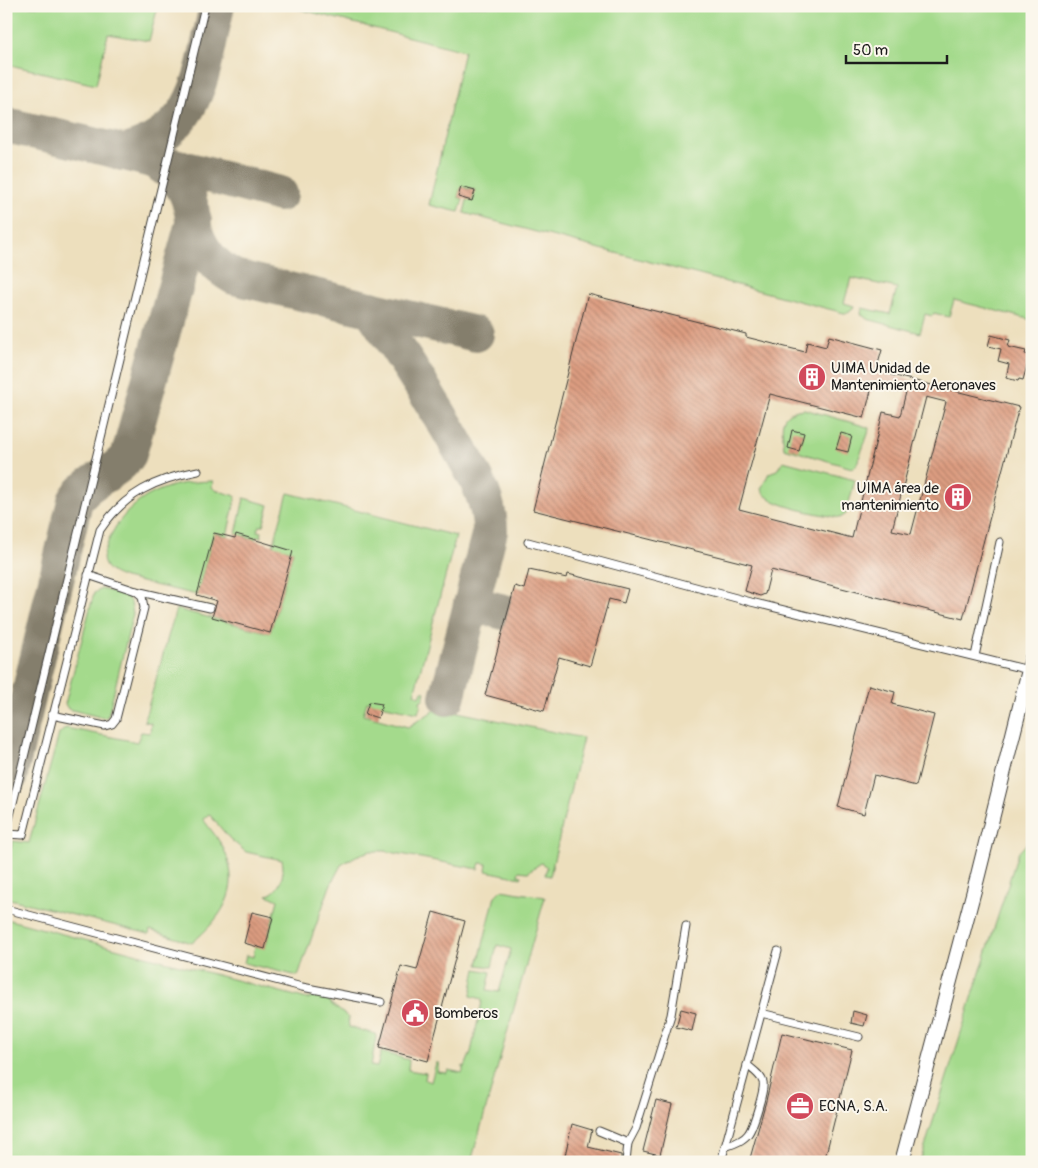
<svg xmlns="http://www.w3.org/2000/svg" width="1038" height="1168" font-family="Pangolin,sans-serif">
	<defs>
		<pattern id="building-back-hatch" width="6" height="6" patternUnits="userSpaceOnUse" patternTransform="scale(1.25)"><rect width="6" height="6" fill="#dd9d81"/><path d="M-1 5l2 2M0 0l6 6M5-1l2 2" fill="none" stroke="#b27f69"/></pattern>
	</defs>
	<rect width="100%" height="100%" fill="#fbf7ec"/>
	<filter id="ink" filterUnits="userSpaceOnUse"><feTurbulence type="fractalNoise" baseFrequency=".02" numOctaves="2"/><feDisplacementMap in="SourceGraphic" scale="10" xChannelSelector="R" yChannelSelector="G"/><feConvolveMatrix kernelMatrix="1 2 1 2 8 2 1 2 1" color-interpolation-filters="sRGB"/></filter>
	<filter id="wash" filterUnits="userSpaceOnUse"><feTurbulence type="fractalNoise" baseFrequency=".0096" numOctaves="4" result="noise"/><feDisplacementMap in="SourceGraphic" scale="20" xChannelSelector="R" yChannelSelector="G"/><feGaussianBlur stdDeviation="1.12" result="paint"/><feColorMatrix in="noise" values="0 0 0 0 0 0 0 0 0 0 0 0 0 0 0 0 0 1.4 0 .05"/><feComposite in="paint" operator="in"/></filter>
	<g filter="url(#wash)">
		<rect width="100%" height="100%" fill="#eddfbd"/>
		<g fill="#a4da8c" stroke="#607b54">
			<polygon points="6,6 158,6 149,41 108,34 96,85 6,64"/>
			<polygon points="287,6 1032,6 1032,320 954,300 949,317 934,313 932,316 925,314 920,333 867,319 861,314 862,308 890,314 897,288 851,278 844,303 854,306 853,309 848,313 844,313 464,213 467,200 472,201 475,190 461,187 458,197 463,199 459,212 429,205 464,51"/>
			<path d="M804 409 864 426 869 428 868 434 856 466 852 468 784 448C782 426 777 412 804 409Z"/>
			<path d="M783 461 855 480 846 514 840 518C822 514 767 507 761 489L769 473 777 470Z"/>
			<path d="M213 481 212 487 215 490 236 496 227 536 214 533 197 595 125 578C117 575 107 572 104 563 102 558 104 553 106 548 112 527 127 509 146 497 169 484 187 482 213 481Z"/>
			<path d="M288 493 456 536 414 694 420 696 422 691 425 692 423 700H421L420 702 421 704 418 713 367 702 363 715 408 727 438 708 583 738 550 876 545 875 547 867 541 863 528 872 519 871 518 875 522 876 521 878 486 871 487 864 480 863 478 869 385 851H370L356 856 341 865 330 886 298 976 244 963 246 955 253 957 255 946 265 948 278 900 267 895C281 891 285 873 282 860L246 852 230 839 209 814 203 819C210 829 220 840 225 852 242 891 221 918 192 943L150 930 149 934 6 898V866L13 841 29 843 59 734 66 728 137 742 141 732 150 733 151 723 144 721 176 609 270 633 293 551 273 546Z"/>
			<polygon points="244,498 269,505 263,526 259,526 257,531 262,532 261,537 257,536 255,539 236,534"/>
			<polygon points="101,589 126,595 131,603 133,614 108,716 104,718 68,709 65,704 94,593"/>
			<polygon points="1032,838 1032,1162 920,1162 1018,853"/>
			<polygon points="501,890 545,897 471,1162 6,1162 6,919 307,999 317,995 327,997 331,1004 348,1017 349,1027 375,1034 376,1037 371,1066 377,1067 381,1052 409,1060 408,1070 426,1073 425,1080 431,1082 436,1063 439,1063 437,1072 447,1073 448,1070 462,1073 463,1071 463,1066 465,1067 471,1052 482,1002 482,999 471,996 471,994 476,969 491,972 487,990 499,992 511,949 497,945 492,967 478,965 495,896"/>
		</g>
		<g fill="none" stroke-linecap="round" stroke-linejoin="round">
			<g stroke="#847e6c" stroke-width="36">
				<polyline points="6,125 110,149 280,194"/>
				<path d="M122 153C201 132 201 74 217 6"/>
				<path d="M154 161C173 172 186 185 191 207 193 216 193 226 196 234 203 254 216 267 234 277L476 334"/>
				<path d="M371 309C400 352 428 394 454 439 470 468 490 496 490 531L447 698"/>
				<polyline points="471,604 508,613"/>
				<path d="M9 778 75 501C88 479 116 475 129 454L194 220"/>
			</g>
		</g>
		<g id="blocks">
			<g fill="url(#building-back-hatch)" fill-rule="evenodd">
				<polygon points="461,187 475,191 472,201 458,197"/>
				<path d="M588 294 746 334V337L805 352 807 342 826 347 829 336 882 350 876 371 1019 407 963 619 771 570 765 594 760 596 745 591 752 565 533 510ZM873 383 906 392 900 416 883 412 852 538 739 509 770 394 864 418ZM926 397 946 402 911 534 892 530Z"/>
				<polygon points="991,335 1010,340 1008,347 1026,351 1025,354 1030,355 1023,380 1019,379 1018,381 1006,378 1009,364 998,361 1001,349 988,346"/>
				<polygon points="792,430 804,433 799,451 788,448"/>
				<polygon points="841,433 852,436 848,452 836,449"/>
				<polygon points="214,533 235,538 236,534 293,551 270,633 212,617 217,601 197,595"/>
				<polygon points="529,570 567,578 568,574 628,589 624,603 609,599 590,666 559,657 544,711 485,695 515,586 524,589"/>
				<polygon points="869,685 895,692 892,704 934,715 916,786 874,775 864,814 838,807"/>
				<polygon points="369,702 382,704 378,718 365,714"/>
				<polygon points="252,912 273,917 265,949 244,943"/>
				<polygon points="433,912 465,921 428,1061 379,1048 401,966 417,970"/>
				<polygon points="681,1009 696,1013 692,1031 676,1027"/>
				<polygon points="853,1011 867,1015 864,1026 851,1023"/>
				<polygon points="782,1033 852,1050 824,1162 749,1162 766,1101"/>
				<polygon points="656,1100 672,1104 660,1155 643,1151"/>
				<polygon points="572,1124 592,1130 588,1147 621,1155 621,1162 571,1162 564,1160"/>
			</g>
		</g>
	</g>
	<g filter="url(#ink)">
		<use href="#blocks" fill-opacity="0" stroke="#3b3934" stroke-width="1"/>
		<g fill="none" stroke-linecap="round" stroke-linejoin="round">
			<defs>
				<g id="lane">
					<polyline points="528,542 751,602 1029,670"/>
					<polyline points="88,575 136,591 210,608"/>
					<polyline points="975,656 1000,542"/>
					<polyline points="52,715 105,726 112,724 116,719 144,608 142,596 136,591"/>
					<polyline points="6,832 205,6"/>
					<path d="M6 834 23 835 100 530C125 493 156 479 198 471"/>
					<polyline points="6,909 302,987 381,1002"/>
					<polyline points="761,1013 859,1037"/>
					<polyline points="599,1131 628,1143 626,1162"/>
					<polyline points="628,1143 636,1128 671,1015 686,926"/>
					<path d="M725 1147C733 1144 743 1141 748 1134 753 1128 765 1089 763 1082 761 1075 753 1070 747 1065"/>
					<polyline points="721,1162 778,951"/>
				</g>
				<polyline id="street" points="902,1162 977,879 1032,658"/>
			</defs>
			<use href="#lane" stroke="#3b3934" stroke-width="9"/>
			<use href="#street" stroke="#3b3934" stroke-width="16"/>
			<use href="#lane" stroke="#fff" stroke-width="7"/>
			<use href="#street" stroke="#fff" stroke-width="14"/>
		</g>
	</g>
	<defs>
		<symbol id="building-disc" viewBox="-11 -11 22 22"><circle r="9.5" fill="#d1495b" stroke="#fbf7ec"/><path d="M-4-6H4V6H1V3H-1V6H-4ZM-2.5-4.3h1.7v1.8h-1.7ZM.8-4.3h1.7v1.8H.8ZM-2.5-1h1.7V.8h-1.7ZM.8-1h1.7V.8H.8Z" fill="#fff"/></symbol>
		<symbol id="civic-disc" viewBox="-11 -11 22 22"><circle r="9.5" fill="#d1495b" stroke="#fbf7ec"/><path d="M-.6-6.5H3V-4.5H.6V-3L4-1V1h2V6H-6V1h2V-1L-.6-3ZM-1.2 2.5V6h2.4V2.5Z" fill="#fff"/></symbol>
		<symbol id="office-disc" viewBox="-11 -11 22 22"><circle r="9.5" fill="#d1495b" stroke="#fbf7ec"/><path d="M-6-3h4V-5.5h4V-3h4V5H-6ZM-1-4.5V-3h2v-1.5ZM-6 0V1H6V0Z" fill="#fff"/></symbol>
	</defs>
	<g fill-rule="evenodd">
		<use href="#building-disc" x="796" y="361" width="32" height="32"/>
		<use href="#building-disc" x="942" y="481" width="32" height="32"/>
		<use href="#civic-disc" x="399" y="997" width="32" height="32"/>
		<use href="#office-disc" x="784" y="1090" width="32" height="32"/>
	</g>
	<g text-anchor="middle" stroke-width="4" stroke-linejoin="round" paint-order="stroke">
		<g font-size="15" fill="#1c1c1c" stroke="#fbf7ec" text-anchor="start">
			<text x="831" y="373">UIMA Unidad de<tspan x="831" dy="17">Mantenimiento Aeronaves</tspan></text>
			<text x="939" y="493" text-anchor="end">UIMA área de<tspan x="939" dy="17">mantenimiento</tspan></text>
			<text x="434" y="1018">Bomberos</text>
			<text x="819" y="1111">ECNA, S.A.</text>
		</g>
	</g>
	<rect width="1038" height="1168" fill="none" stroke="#fbf7ec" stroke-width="25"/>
	<path d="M846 55v8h101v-8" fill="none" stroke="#1c1c1c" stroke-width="2.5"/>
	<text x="853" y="55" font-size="15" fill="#1c1c1c" stroke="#fbf7ec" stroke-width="4" paint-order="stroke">50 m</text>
</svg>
